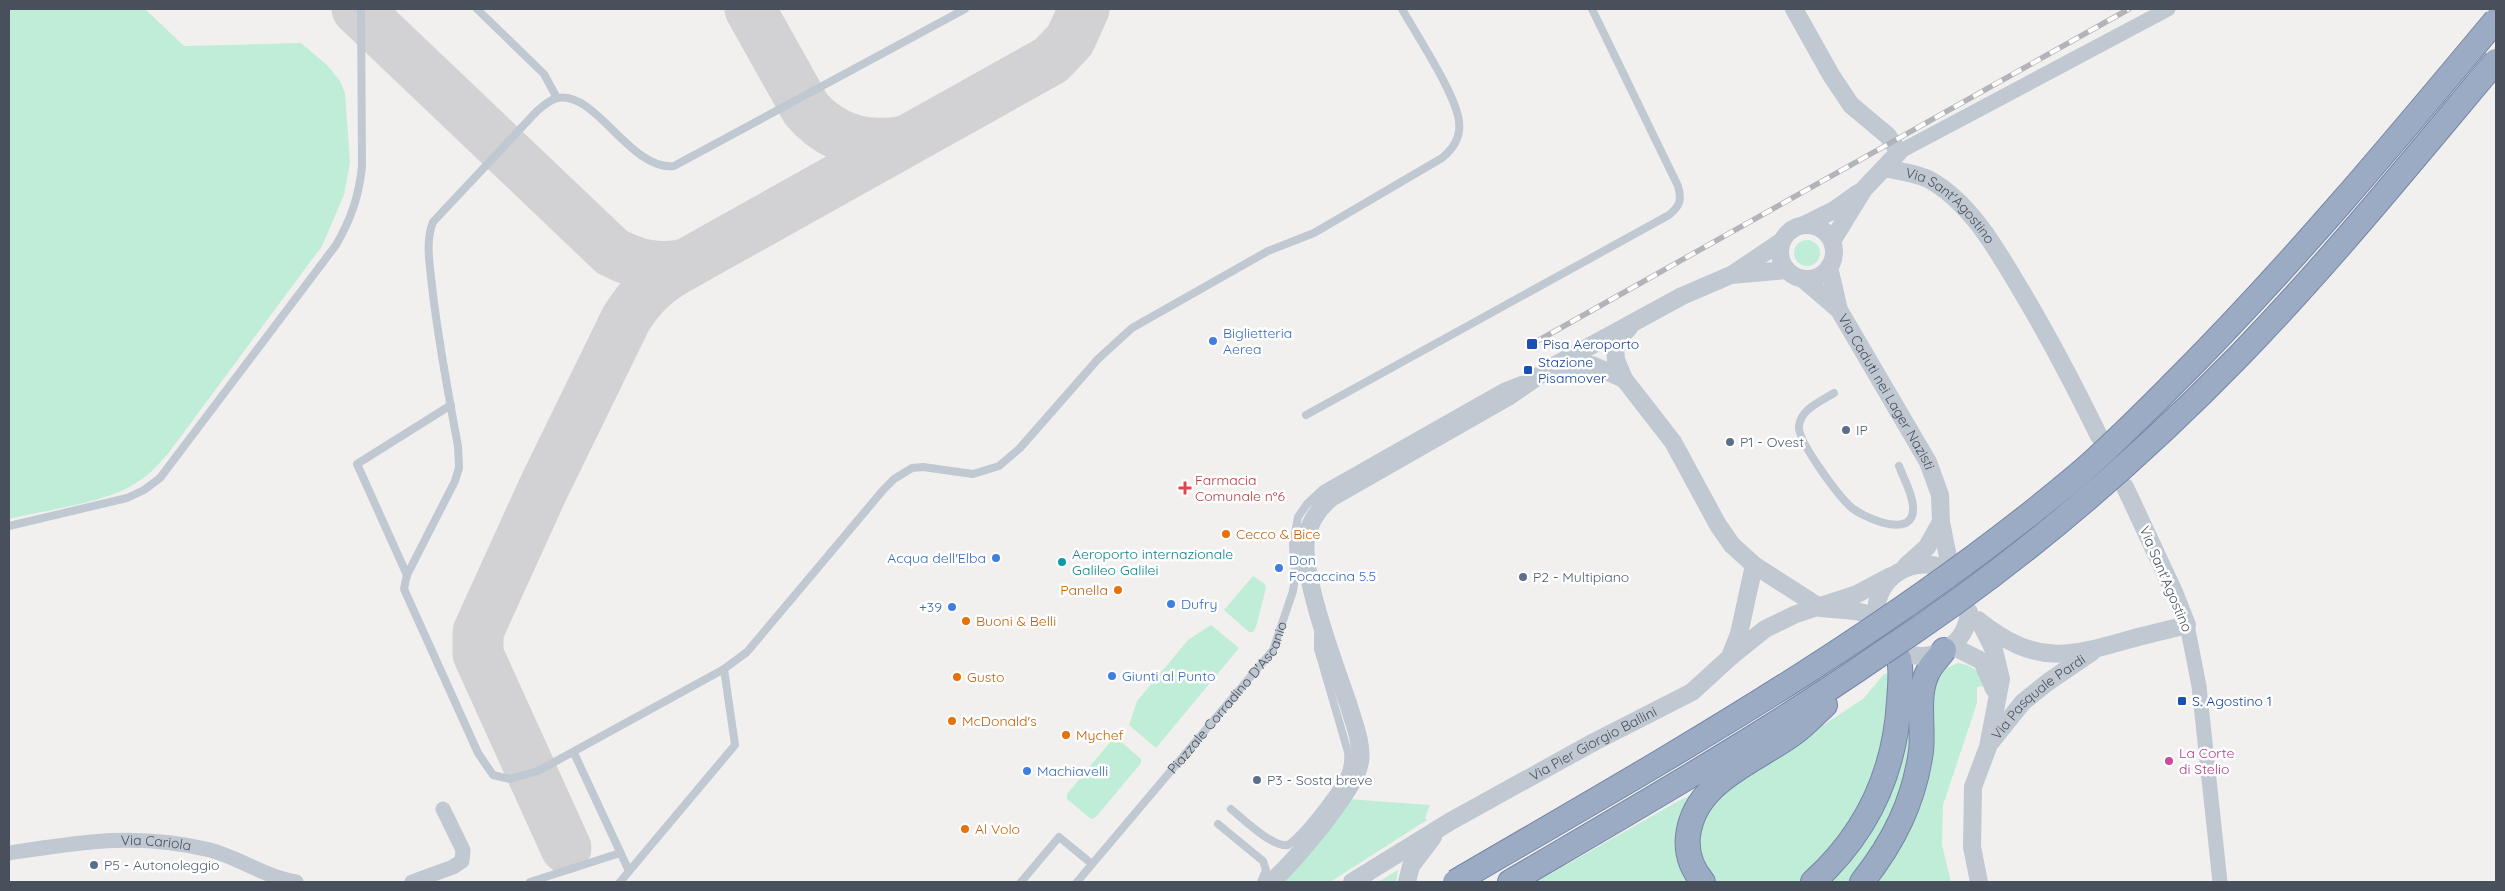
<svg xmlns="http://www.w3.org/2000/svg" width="2505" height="891" font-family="Quicksand,sans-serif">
	<rect width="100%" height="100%" fill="#f2f0ef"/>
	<g fill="#c0edd7">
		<path d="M9 9H145L184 46 301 43 327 65 340 81 345 93 350 163 344 195 322 246 170 451C160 463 150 475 136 483 106 503 45 510 9 519Z"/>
		<circle cx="1807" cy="253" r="13"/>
		<polygon points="1253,576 1265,584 1266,588 1256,627 1253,632 1249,632 1224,610"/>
		<polygon points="1211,625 1239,648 1156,748 1129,725 1137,701 1188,640"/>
		<path d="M1958 663C1973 666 1981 670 1984 686L1977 687V703L1943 805 1942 845 1951 882H1536L1680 800 1758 768 1863 699 1884 674 1936 673Z"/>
		<polygon points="1118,739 1141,759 1141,763 1096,817 1091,819 1067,799 1067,794 1111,741"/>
		<polygon points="1348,799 1430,805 1425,818 1427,820 1330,882 1280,882"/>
		<polygon points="1398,870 1396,882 1378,882"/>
	</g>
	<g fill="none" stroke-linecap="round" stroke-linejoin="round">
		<g stroke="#d2d2d4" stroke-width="51">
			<path d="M357 9 612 252C637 265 659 270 686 264L1051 60 1070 40 1084 9"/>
			<path d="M750 9 806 109C832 139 865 148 904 141"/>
			<path d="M566 848 478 654V632L543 489 626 319C642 293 659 278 686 264"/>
		</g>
		<defs>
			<g id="trunk">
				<path d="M1510 882C1636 808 1762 736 1882 653"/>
				<path d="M1703 882C1692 869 1686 854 1688 836 1694 781 1755 762 1794 733 1805 725 1815 714 1825 705"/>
				<path d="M1813 882C1866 834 1895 773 1899 701 1900 687 1902 672 1899 659"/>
				<path d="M1862 882C1893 843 1914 802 1921 751 1924 725 1915 692 1930 668 1934 662 1940 656 1944 650"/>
			</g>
		</defs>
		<use href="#trunk" stroke="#7486a8" stroke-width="26"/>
		<g stroke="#c0c8d1" stroke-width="8">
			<polyline points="477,9 544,74 557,98"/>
			<path d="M965 9 674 166C630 171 596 90 557 98 549 100 543 106 537 111L433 222C425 242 430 265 432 286 438 340 448 393 458 446L459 468 455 481 407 575 404 589 478 753 493 775 510 779 538 771 724 669 747 652 884 489 894 479 912 468 923 467 973 474 999 466 1020 448 1098 359 1132 328 1268 251 1314 233 1442 158C1453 149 1461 137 1459 122 1457 96 1416 34 1402 9"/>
			<path d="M1834 393C1821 401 1801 409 1799 426 1797 441 1840 498 1852 508 1865 518 1916 541 1913 506 1912 493 1904 479 1899 466"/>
			<path d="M1306 415 1669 215C1680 206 1682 200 1678 186L1592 9"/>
			<path d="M9 526 127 498 144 490 160 478 336 245C351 219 359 196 362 166L361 9"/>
			<polyline points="407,575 357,464 451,405"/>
			<polyline points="574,753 629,871"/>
			<path d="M1231 809C1243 819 1273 848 1288 845 1302 836 1340 788 1346 772 1348 765 1349 759 1348 752L1318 649V635"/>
			<polyline points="1218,824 1263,861 1266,870 1261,882"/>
			<polyline points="530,882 620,853"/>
			<polyline points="620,882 735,745 724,669"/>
			<polyline points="1021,882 1059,837 1092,864"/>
			<path id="s1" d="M1077 882 1273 650 1293 591 1295 577 1293 545 1298 517 1307 504 1323 489 1503 387 1521 380"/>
		</g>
		<g stroke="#c0c8d1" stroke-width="15">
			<polyline points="1899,152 2168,9"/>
			<polyline points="2187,625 2199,686 2220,882"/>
			<path id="s2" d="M9 853C80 842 138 832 210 850 240 858 265 877 296 882"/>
			<polyline points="412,882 453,867 462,861 463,850 443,809"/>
		</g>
		<g stroke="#c0c8d1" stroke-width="18">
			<polyline points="1794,9 1831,75 1851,105 1888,136 1899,152 1864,189 1832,241"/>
			<path id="s3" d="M1884 168C1898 171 1915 173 1928 179 1971 202 1998 252 2022 292 2050 339 2075 387 2099 436"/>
			<circle cx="1807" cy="252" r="27"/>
			<polyline points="1804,225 1834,210 1858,193"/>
			<polyline points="1829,267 1839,310"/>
			<polyline points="1733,274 1782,241"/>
			<path id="s4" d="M1803 279 1839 310 1928 462 1940 495 1941 522 1948 557"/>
			<polyline points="1629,328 1620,337 1615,347 1616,360 1624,379 1673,442 1718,525 1732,545 1754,565 1821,608 1855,611 1877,616"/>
			<polyline points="1558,366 1592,365 1624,379"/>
			<polyline points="1906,566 1927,547 1941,522"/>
			<path d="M1876 610C1879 578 1907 559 1938 566"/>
			<path d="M1978 620C2038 668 2071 656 2138 637 2154 633 2171 629 2187 625L2174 592 2125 487"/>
			<polyline points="1952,646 1982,661 1994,689"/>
			<polyline points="1731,654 1739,634 1754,565"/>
			<path d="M1907 654C1937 662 1966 644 1969 612"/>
			<path id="s5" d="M1991 742 2023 702 2048 682 2092 652"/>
			<path d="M1271 882C1292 864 1357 788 1360 762 1363 744 1353 721 1348 703 1335 666 1301 575 1306 539 1309 523 1319 508 1331 498L1508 397 1550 368 1682 296 1731 275 1787 270"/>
			<path id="s6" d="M1352 882 1451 821 1594 742 1692 692 1728 659 1765 629 1796 614 1857 594 1891 576"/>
			<polyline points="1407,882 1411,866 1433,837"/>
			<polyline points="1979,882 1972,847 1973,787 1988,747 2001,679 1994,650 1981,624"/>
		</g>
		<use href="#trunk" stroke="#9cabc4" stroke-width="24"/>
		<defs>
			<polyline id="rail" points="1532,344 2129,9"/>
		</defs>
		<use href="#rail" stroke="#b2b4b9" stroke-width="5.5"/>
		<use href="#rail" stroke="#fff" stroke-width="4" stroke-dasharray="11" stroke-linecap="butt"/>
		<defs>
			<g id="trunk-bridge">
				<path d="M1882 653C2012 568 2130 468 2239 356 2330 262 2412 161 2496 61"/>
				<path d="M1455 882C1669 757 1888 635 2079 474 2115 443 2149 408 2183 374 2294 262 2395 141 2496 20"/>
			</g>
		</defs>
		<use href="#trunk-bridge" stroke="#7486a8" stroke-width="26" stroke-linecap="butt"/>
		<use href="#trunk-bridge" stroke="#9cabc4" stroke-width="24"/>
	</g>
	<g fill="#3f7fe0" stroke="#fff" stroke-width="2">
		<circle cx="1213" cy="341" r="5"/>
		<circle cx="996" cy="558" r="5"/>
		<circle cx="1279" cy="568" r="5"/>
		<circle cx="1171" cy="604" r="5"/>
		<circle cx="952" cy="607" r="5"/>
		<circle cx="1112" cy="676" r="5"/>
		<circle cx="1027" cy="771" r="5"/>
	</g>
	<g fill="#1a4fb4" stroke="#fff" stroke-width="2">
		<rect x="1526" y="338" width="12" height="12" rx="2.5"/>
		<rect x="1523" y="365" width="10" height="10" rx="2.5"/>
		<rect x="2177" y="696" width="10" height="10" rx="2.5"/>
	</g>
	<g fill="#5c6f8a" stroke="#fff" stroke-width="2">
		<circle cx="1846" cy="430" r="5"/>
		<circle cx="1730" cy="442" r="5"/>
		<circle cx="1523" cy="577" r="5"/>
		<circle cx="1257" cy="780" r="5"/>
		<circle cx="94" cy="865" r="5"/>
	</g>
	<path fill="#e0444e" stroke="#fff" stroke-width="2" d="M1182.5 480.5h5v5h5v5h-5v5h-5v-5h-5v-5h5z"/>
	<g fill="#e8710a" stroke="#fff" stroke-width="2">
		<circle cx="1226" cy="534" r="5"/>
		<circle cx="1118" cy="590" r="5"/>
		<circle cx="966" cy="621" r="5"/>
		<circle cx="957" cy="677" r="5"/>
		<circle cx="952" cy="721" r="5"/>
		<circle cx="1066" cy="735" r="5"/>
		<circle cx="965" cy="829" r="5"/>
	</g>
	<circle fill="#0f9aa8" stroke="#fff" stroke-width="2" cx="1062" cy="562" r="5"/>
	<circle fill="#d1479c" stroke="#fff" stroke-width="2" cx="2169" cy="761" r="5"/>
	<g text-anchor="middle" stroke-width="5" stroke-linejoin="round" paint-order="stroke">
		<g font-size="14" fill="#48505c" stroke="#fff">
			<text dy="5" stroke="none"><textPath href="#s3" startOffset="79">Via Sant'Agostino</textPath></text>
			<text dy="5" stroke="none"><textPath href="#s4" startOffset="142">Via Caduti nei Lager Nazisti</textPath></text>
			<text transform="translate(2166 579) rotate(67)" y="5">Via Sant'Agostino</text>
			<text dy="5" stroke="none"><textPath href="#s1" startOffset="239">Piazzale Corradino D'Ascanio</textPath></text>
			<text dy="5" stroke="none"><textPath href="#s5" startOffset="66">Via Pasquale Pardi</textPath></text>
			<text dy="5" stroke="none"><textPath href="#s6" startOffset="278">Via Pier Giorgio Ballini</textPath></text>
			<text dy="5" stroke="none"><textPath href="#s2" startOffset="148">Via Cariola</textPath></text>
		</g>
		<g font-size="14" fill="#366cbe" stroke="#fff" text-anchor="start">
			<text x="1223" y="338">Biglietteria<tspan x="1223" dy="16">Aerea</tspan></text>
			<text x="986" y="563" text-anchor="end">Acqua dell'Elba</text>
			<text x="1289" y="565">Don<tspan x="1289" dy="16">Focaccina 5.5</tspan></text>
			<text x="1181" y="609">Dufry</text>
			<text x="942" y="612" text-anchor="end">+39</text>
			<text x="1122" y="681">Giunti al Punto</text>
			<text x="1037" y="776">Machiavelli</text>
		</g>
		<g font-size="14" fill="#164399" stroke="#fff" text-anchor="start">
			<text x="1543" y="349">Pisa Aeroporto</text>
			<text x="1538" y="367">Stazione<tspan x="1538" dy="16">Pisamover</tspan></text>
			<text x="2192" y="706">S. Agostino 1</text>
		</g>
		<g font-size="14" fill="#4e5e75" stroke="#fff" text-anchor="start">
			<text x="1856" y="435">IP</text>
			<text x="1740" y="447">P1 - Ovest</text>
			<text x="1533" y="582">P2 - Multipiano</text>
			<text x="1267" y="785">P3 - Sosta breve</text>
			<text x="104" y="870">P5 - Autonoleggio</text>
		</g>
		<g font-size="14" fill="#be3a42" stroke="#fff" text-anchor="start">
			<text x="1195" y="485">Farmacia<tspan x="1195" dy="16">Comunale n°6</tspan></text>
		</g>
		<g font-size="14" fill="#c56008" stroke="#fff" text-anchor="start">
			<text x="1236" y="539">Cecco &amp; Bice</text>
			<text x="1108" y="595" text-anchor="end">Panella</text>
			<text x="976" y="626">Buoni &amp; Belli</text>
			<text x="967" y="682">Gusto</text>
			<text x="962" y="726">McDonald's</text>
			<text x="1076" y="740">Mychef</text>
			<text x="975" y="834">Al Volo</text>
		</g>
		<g font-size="14" fill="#0d838f" stroke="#fff" text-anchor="start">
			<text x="1072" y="559">Aeroporto internazionale<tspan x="1072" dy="16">Galileo Galilei</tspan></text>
		</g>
		<g font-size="14" fill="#b23c85" stroke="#fff" text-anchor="start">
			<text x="2179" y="758">La Corte<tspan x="2179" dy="16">di Stelio</tspan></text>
		</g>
	</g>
	<rect width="2505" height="891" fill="none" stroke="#48505c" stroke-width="20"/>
</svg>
